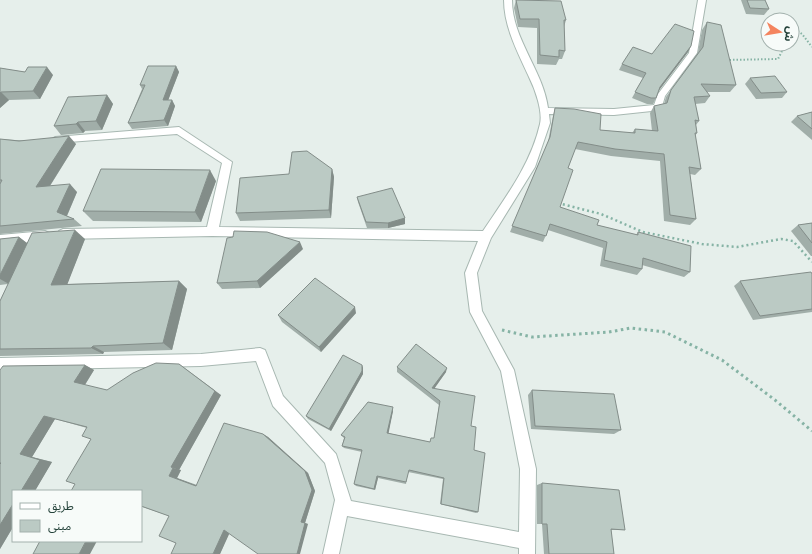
<svg xmlns="http://www.w3.org/2000/svg" width="812" height="554" font-family="'Noto Sans','Noto Sans Arabic',sans-serif">
	<rect width="100%" height="100%" fill="#e6efeb"/>
	<g fill="none" stroke-linecap="round" stroke-linejoin="round">
		<defs>
			<g id="minor">
				<path d="M504 0H512C512 39 543 70 548 108L614 109 654 105 658 94 689 53 698 0H706L697 53 665 96 661 110 614 115 549 114 550 123 535 167 491 238 477 273 482 311 514 370 536 469 535 554H519V548L347 516 339 554H323L335 500 325 463 273 406 256 361 201 366 0 370V358L201 354 260 348 265 350 283 396 336 454 351 501 519 532 520 469 501 371 470 312 465 273 478 241 212 236 63 239 59 237 57 234 59 231 63 229 207 227 222 163 177 134 55 143 50 140 55 137 179 127 232 162 219 227 483 231C505 198 531 164 540 124 543 111 535 89 529 77 518 53 504 27 504 0Z"/>
				<polygon points="45,231 49,233 51,236 49,239 45,241 0,245 0,235"/>
			</g>
		</defs>
		<use href="#minor" stroke="#a8b8b2" stroke-width="2"/>
		<g stroke="#86b3a5" stroke-width="2" stroke-dasharray="1.5 2" stroke-linecap="butt">
			<polyline points="792,27 802,34 812,47"/>
			<polyline points="726,60 778,59 783,49 782,44"/>
		</g>
		<polyline stroke="#86b3a5" stroke-width="2.5" stroke-dasharray="2 3" stroke-linecap="butt" points="558,203 601,214 643,232 702,244 737,247 781,239 793,241 812,262"/>
		<polyline stroke="#86b3a5" stroke-width="3" stroke-dasharray="2.5 3.5" stroke-linecap="butt" points="502,330 532,337 609,332 631,328 665,332 722,360 775,400 812,431"/>
		<use href="#minor" fill="#fff" fill-rule="evenodd"/>
	</g>
	<g fill="#a1aea9">
		<polygon points="516,0 566,20 564,27 565,51 562,59 559,59 556,65 537,64 537,28 518,27 514,8"/>
		<polygon points="741,0 765,0 769,9 764,15 746,14"/>
		<polygon points="707,22 736,85 730,92 706,92 710,96 705,103 695,104 699,121 696,125 697,133 695,136 701,169 695,175 690,174 696,219 690,225 664,221 660,161 611,156 575,149 568,168 560,207 597,225 636,235 638,232 690,272 684,277 642,265 642,269 637,275 600,266 603,248 548,230 543,242 510,232 548,142 553,116 555,108 600,130 632,133 635,129 652,131 650,113 654,106 664,104 666,97 671,90 698,52 702,30"/>
		<polygon points="691,46 688,52 659,90 656,98 653,104 647,104 632,98 643,78 619,70 622,64 652,54"/>
		<polygon points="176,66 179,72 168,100 172,100 175,106 168,126 132,129 128,123 142,89 140,85"/>
		<polygon points="0,68 25,72 53,75 40,99 9,100 0,108"/>
		<polygon points="750,78 787,92 782,98 756,99 745,84"/>
		<polygon points="107,95 113,104 102,130 85,131 83,133 61,135 54,126"/>
		<polygon points="812,112 812,140 791,122 797,116"/>
		<polygon points="0,139 76,144 50,186 77,192 67,216 74,219 82,226 0,234"/>
		<polygon points="332,169 334,177 331,218 240,221 236,213 289,174"/>
		<polygon points="216,181 201,222 93,221 83,211"/>
		<polygon points="357,197 405,218 405,224 388,228 367,228 358,202"/>
		<polygon points="812,223 812,256 811,256 791,231 798,225"/>
		<polygon points="19,237 27,243 85,239 67,284 179,281 187,289 172,350 104,352 103,354 0,356 0,301 8,284 0,285 0,239"/>
		<polygon points="303,249 260,288 222,289 217,283"/>
		<polygon points="812,274 812,312 753,320 734,286 740,281"/>
		<polygon points="356,313 321,352 282,322 278,315"/>
		<polygon points="85,365 94,370 85,385 107,390 221,395 179,470 181,470 177,478 197,485 263,434 268,437 308,473 315,491 305,523 308,524 229,533 220,554 176,543 169,516 75,484 91,439 87,428 55,419 32,457 52,462 0,549 0,464"/>
		<polygon points="362,365 363,368 363,374 331,431 308,419 306,416"/>
		<polygon points="397,367 446,372 434,388 471,426 474,450 478,512 476,513 440,504 443,479 408,472 406,484 378,478 375,490 356,486 354,484 362,452 344,448 342,446 344,438 341,435 393,411 388,433 430,442 434,438 439,405 397,372"/>
		<polygon points="532,390 621,430 614,434 531,429 528,395"/>
		<polygon points="542,483 625,530 611,530 614,554 544,554 542,524 537,524 537,485"/>
	</g>
	<g fill="#838d89">
		<polygon points="691,46 688,52 657,93 660,87"/>
		<polygon points="176,66 179,72 166,106 163,100"/>
		<polygon points="47,67 53,75 40,99 33,91"/>
		<polygon points="1,92 9,100 0,108 0,93"/>
		<polygon points="107,95 113,104 102,130 96,121"/>
		<polygon points="172,100 175,106 168,126 164,120"/>
		<polygon points="78,122 85,131 83,133 76,124"/>
		<polygon points="69,136 76,144 44,195 36,187"/>
		<polygon points="332,169 334,177 331,218 329,210"/>
		<polygon points="210,170 216,181 201,222 195,212"/>
		<polygon points="70,184 77,192 65,220 57,212"/>
		<polygon points="405,218 405,224 388,228 388,223"/>
		<polygon points="75,230 85,239 64,293 51,285"/>
		<polygon points="19,237 28,244 9,284 0,279 0,275"/>
		<polygon points="300,242 303,249 260,288 257,281"/>
		<polygon points="179,281 187,289 172,350 163,343"/>
		<polygon points="355,307 356,313 321,352 319,347"/>
		<polygon points="93,346 104,352 103,354 91,348"/>
		<polygon points="179,364 221,395 179,470 171,467"/>
		<polygon points="85,365 94,370 84,386 74,382"/>
		<polygon points="362,365 363,368 363,374 331,431 329,429"/>
		<polygon points="447,368 446,372 432,392 432,388"/>
		<polygon points="393,407 393,411 388,436 387,433"/>
		<polygon points="44,416 55,419 32,457 52,462 35,491 21,491 20,454"/>
		<polygon points="263,434 268,437 308,473 315,491 305,523 308,524 300,554 297,554 301,522"/>
		<polygon points="173,468 181,470 177,478 203,488 196,486 169,476"/>
		<polygon points="377,476 378,478 375,490 374,489"/>
		<polygon points="13,504 13,527 0,549 0,525"/>
		<polygon points="224,530 231,530 220,554 213,554"/>
		<polygon points="86,541 97,541 90,554 79,554"/>
	</g>
	<g fill="#bbcac4" stroke="#838d89">
		<polygon points="516,0 561,1 566,20 564,20 565,51 559,50 559,57 540,55 539,19 520,19"/>
		<polygon points="747,0 765,0 769,9 750,8"/>
		<polygon points="707,22 721,25 736,85 701,84 710,96 694,97 699,121 695,120 697,133 695,133 701,169 689,167 696,219 670,215 664,154 615,149 578,142 568,168 573,170 560,207 599,220 597,225 638,235 638,232 691,246 690,272 643,258 642,269 604,260 607,242 550,224 546,236 512,226 550,137 555,108 574,109 601,114 600,130 635,133 635,129 658,131 654,106 667,103 671,90 703,47"/>
		<polygon points="675,24 694,31 691,46 660,87 656,98 651,98 635,92 646,73 622,64 633,47 652,54"/>
		<polygon points="148,66 176,66 163,100 172,100 164,120 128,123 145,85 140,85"/>
		<polygon points="28,67 47,67 33,91 1,92 0,93 0,68 25,72"/>
		<polygon points="775,76 787,92 761,93 750,78"/>
		<polygon points="107,95 96,121 78,122 76,124 54,126 68,97"/>
		<polygon points="812,112 812,129 797,116"/>
		<polygon points="69,136 36,187 70,184 57,212 74,219 0,226 0,184 2,180 0,180 0,139 19,141"/>
		<polygon points="307,151 332,169 329,210 236,213 240,178 289,174 292,152"/>
		<polygon points="101,169 210,170 195,212 83,211"/>
		<polygon points="392,188 405,218 388,223 366,222 357,197"/>
		<polygon points="812,223 812,243 798,225"/>
		<polygon points="75,230 51,285 179,281 163,343 93,346 91,348 0,349 0,301 32,233"/>
		<polygon points="234,231 267,232 300,242 257,281 217,283 227,238 233,237"/>
		<polygon points="19,237 0,275 0,239"/>
		<polygon points="811,272 812,274 812,309 760,316 740,281"/>
		<polygon points="315,278 355,307 319,347 278,315"/>
		<polygon points="416,344 447,368 432,388 475,396 471,426 476,427 474,450 485,453 478,512 441,504 444,478 409,470 406,482 377,476 374,489 354,484 362,450 342,446 345,437 341,435 368,402 393,407 387,433 430,442 431,438 434,438 440,401 397,367"/>
		<polygon points="343,355 362,365 362,371 329,429 306,416"/>
		<polygon points="156,363 179,364 215,391 171,467 173,468 169,476 196,486 224,423 263,434 305,471 312,490 301,522 305,523 297,554 258,554 224,530 213,554 171,554 176,543 159,536 169,516 141,506 141,491 71,491 75,484 66,481 91,439 82,436 87,427 44,416 20,454 40,460 21,491 13,491 13,504 0,525 0,464 1,463 0,463 0,370 3,366 85,365 74,382 107,390 133,373"/>
		<polygon points="532,390 614,394 621,430 535,426"/>
		<polygon points="542,483 619,490 625,530 611,529 614,554 549,554 547,524 542,524"/>
		<polygon points="40,541 86,541 79,554 33,554"/>
	</g>
	<rect x="12" y="490" width="130" height="52" fill="#f7fbf9" stroke="#a3b1ad"/>
	<rect x="20" y="503" width="20" height="6" fill="#ffffff" stroke="#a3b1ad"/>
	<text x="48" y="510" font-size="12" fill="#24423a">طريق</text>
	<rect x="20" y="520" width="20" height="12" fill="#bbcac4" stroke="#a3b1ad"/>
	<text x="48" y="530" font-size="12" fill="#24423a">مبنى</text>
	<g transform="translate(780 32) rotate(102)"><circle r="19" fill="#f7fbf9" stroke="#a3b1ad"/>
	<path d="M0-3L7 15L0 10L-7 15Z" fill="#f4845f"/>
	<text y="-6" font-size="11" font-weight="bold" text-anchor="middle" fill="#24423a">ش</text>
	</g>
</svg>
